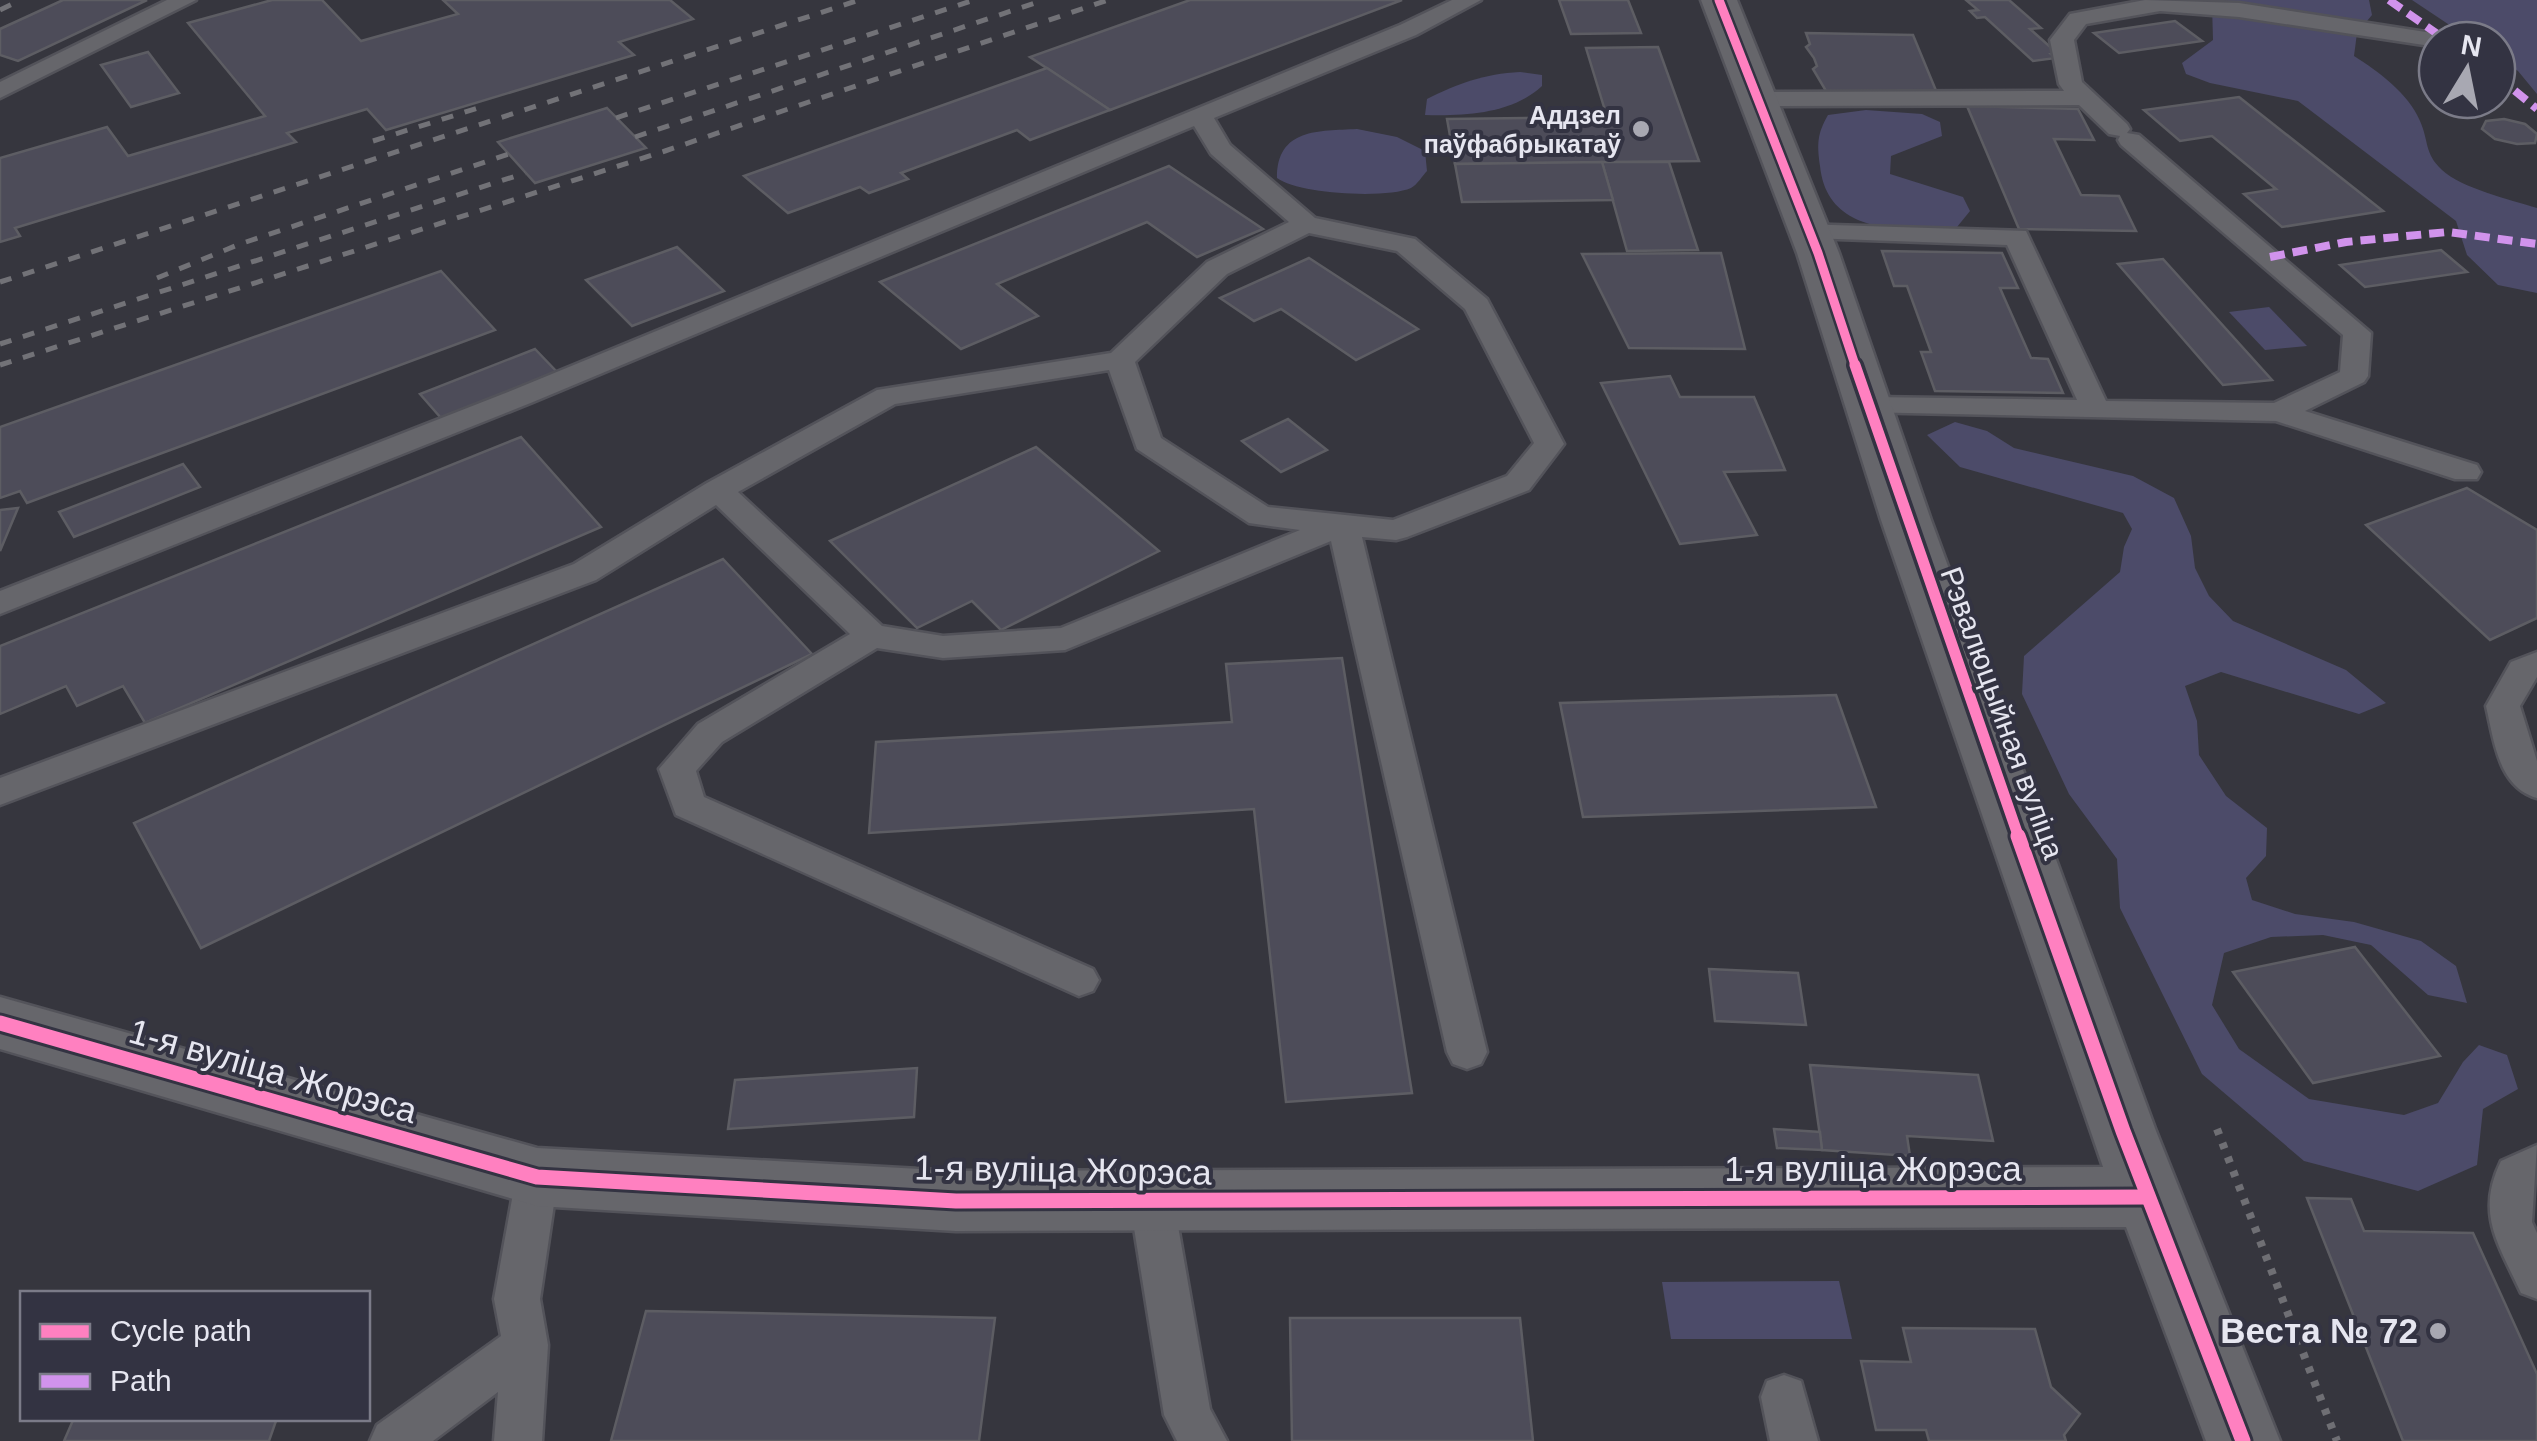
<svg xmlns="http://www.w3.org/2000/svg" width="2537" height="1441" font-family="Arial,sans-serif">
	<rect width="100%" height="100%" fill="#36363e"/>
	<g fill="#4c4b69">
		<path d="M2217 0H2369L2372 15 2357 33 2354 56C2378 71 2409 94 2420 121 2429 141 2424 153 2442 170 2461 188 2511 200 2537 208V293L2498 285 2467 255 2456 221 2298 101 2210 83 2186 74 2182 63 2213 40 2212 5Z"/>
		<polygon points="2412,0 2537,0 2537,94 2518,71 2497,57 2497,40 2472,40"/>
		<path d="M1520 72 1542 75V86C1512 114 1465 116 1425 115L1427 99C1459 83 1484 74 1520 72Z"/>
		<path d="M1866 110 1922 114 1940 122 1942 136 1891 156 1890 174 1963 197 1970 211 1957 227C1902 232 1827 235 1820 166 1817 144 1817 134 1828 115Z"/>
		<path d="M1357 129 1397 137 1425 151 1427 171C1423 175 1417 185 1411 188 1386 199 1298 194 1277 178 1277 128 1319 131 1357 129Z"/>
		<polygon points="2269,307 2307,346 2265,350 2229,312"/>
		<polygon points="1955,422 1987,431 2014,448 2133,476 2174,498 2191,536 2195,568 2209,596 2233,621 2346,670 2386,703 2359,714 2221,672 2185,686 2197,721 2199,755 2226,796 2267,828 2266,856 2246,878 2252,900 2295,914 2354,922 2421,941 2456,966 2467,1003 2428,995 2371,945 2323,935 2271,937 2224,953 2212,1005 2239,1049 2309,1099 2404,1115 2438,1103 2463,1062 2479,1045 2507,1055 2518,1089 2483,1109 2477,1165 2418,1191 2304,1161 2202,1074 2120,908 2117,859 2069,794 2022,694 2024,656 2120,572 2124,547 2132,529 2123,513 1960,467 1927,435"/>
		<polygon points="1839,1281 1852,1339 1671,1339 1662,1282"/>
	</g>
	<g fill="#4d4c59" stroke="#5d5d63" stroke-width="2.5">
		<polygon points="63,0 147,0 18,61 0,55 0,29"/>
		<polygon points="272,0 322,0 361,41 458,14 443,0 670,0 693,19 619,42 634,55 386,130 367,109 287,133 296,142 15,228 20,236 0,242 0,158 107,127 128,156 265,116 188,23"/>
		<polygon points="1190,0 1402,0 1110,110 1030,57"/>
		<polygon points="1559,0 1628,0 1641,33 1571,34"/>
		<polygon points="1966,0 2009,0 2041,28 2030,29 2057,53 2051,54 2056,58 2033,61 1985,17 1977,18 1970,11 1978,10"/>
		<polygon points="2175,21 2202,41 2119,53 2094,33"/>
		<polygon points="1806,33 1913,35 1937,93 1826,91 1813,69 1817,66 1814,58 1806,47 1810,44"/>
		<polygon points="1658,47 1699,161 1455,164 1447,119 1607,117 1586,48"/>
		<polygon points="148,52 179,93 131,107 101,65"/>
		<polygon points="1047,68 1110,110 1030,140 1017,130 901,173 908,179 869,193 860,187 788,213 744,176"/>
		<polygon points="2239,97 2383,211 2282,227 2244,194 2276,189 2212,136 2180,141 2144,110"/>
		<polygon points="1967,106 2078,109 2094,140 2054,139 2078,189 2081,195 2119,196 2136,231 2019,229"/>
		<polygon points="607,108 646,148 535,183 498,142"/>
		<polygon points="2504,119 2525,124 2537,134 2535,143 2517,144 2495,139 2482,129 2486,121"/>
		<polygon points="1602,162 1669,162 1698,250 1627,251"/>
		<polygon points="1602,162 1613,200 1462,202 1455,164"/>
		<polygon points="1169,166 1263,229 1197,257 1147,222 997,284 1038,316 961,349 880,282"/>
		<polygon points="677,247 724,291 632,326 586,280"/>
		<polygon points="2441,250 2467,272 2365,287 2340,265"/>
		<polygon points="1882,251 2002,253 2018,288 2000,288 2003,295 2031,358 2048,359 2063,393 1935,391 1921,352 1931,352 1907,286 1894,286"/>
		<polygon points="1721,253 1745,349 1629,348 1582,254"/>
		<polygon points="1309,258 1418,329 1356,360 1281,309 1254,321 1220,298"/>
		<polygon points="2163,259 2272,380 2223,385 2118,264"/>
		<polygon points="441,271 495,330 27,503 20,491 0,498 0,427"/>
		<polygon points="535,349 557,372 441,418 420,394"/>
		<polygon points="1670,376 1680,397 1754,397 1785,470 1724,472 1757,535 1680,544 1601,383"/>
		<polygon points="1288,419 1327,450 1281,472 1242,441"/>
		<polygon points="521,437 601,527 145,723 123,686 77,706 66,686 0,714 0,646"/>
		<polygon points="1036,447 1159,551 1001,630 972,601 917,628 830,541"/>
		<polygon points="183,464 200,487 74,537 59,512"/>
		<polygon points="2467,488 2537,530 2537,618 2490,640 2366,525"/>
		<polygon points="18,508 0,551 0,510"/>
		<polygon points="723,559 812,654 201,948 134,823"/>
		<polygon points="1342,658 1412,1093 1286,1102 1254,809 869,833 876,742 1232,722 1226,664"/>
		<polygon points="1836,695 1876,807 1583,817 1560,703"/>
		<polygon points="2355,947 2440,1056 2313,1083 2233,972"/>
		<polygon points="1709,969 1798,973 1806,1025 1715,1021"/>
		<polygon points="1810,1065 1978,1075 1993,1141 1907,1136 1910,1156 1822,1150"/>
		<polygon points="917,1068 914,1117 728,1129 735,1080"/>
		<polygon points="1774,1129 1820,1132 1822,1150 1777,1148"/>
		<polygon points="2307,1198 2351,1199 2364,1231 2473,1233 2537,1374 2537,1441 2403,1441"/>
		<polygon points="646,1311 995,1318 979,1441 611,1441"/>
		<polygon points="1290,1318 1520,1318 1533,1441 1292,1441"/>
		<polygon points="1903,1328 2035,1329 2051,1387 2080,1414 2064,1435 2066,1441 1929,1441 1926,1430 1876,1430 1861,1361 1911,1362"/>
		<polygon points="74,1418 277,1418 269,1441 64,1441"/>
	</g>
	<g fill="none" stroke-linecap="round" stroke-linejoin="round">
		<defs>
			<g id="lane">
				<polygon points="167,0 196,0 0,98 0,82"/>
				<path d="M1452 0H1481L1416 35 1214 118 1230 145 1315 218 1415 239 1487 299 1564 444 1529 490 1407 537 1396 540 1362 537 1487 1052 1481 1064 1467 1069 1453 1064 1447 1052 1331 541 1065 650 943 658 877 648 722 742 696 771 704 797 1093 969 1099 980 1093 991 1079 996 676 815 659 769 698 724 850 634 716 505 596 580 0 805V778L574 564 707 483 877 390 1111 353 1207 262 1289 222 1211 154 1194 126 533 402 0 614V591L513 390 1400 25ZM1309 233 1397 251 1465 309 1534 443 1507 476 1393 520 1268 507 1161 438 1135 362 1227 274ZM1109 370 1137 449 1249 523 1300 530 1061 628 943 636 882 626 738 492 895 404Z"/>
				<polygon points="2145,0 2239,3 2445,35 2449,40 2437,40 2437,47 2239,17 2160,11 2086,24 2074,40 2082,82 2127,124 2130,129 2127,133 2139,135 2371,333 2368,376 2364,382 2305,411 2477,465 2481,472 2477,479 2455,479 2276,421 1861,412 1856,406 1861,400 1871,397 2077,400 2007,245 1809,238 1796,230 1800,224 2026,231 2106,401 2274,403 2340,372 2343,335 2121,145 2118,140 2120,136 2109,134 2079,105 1758,106 1746,99 1758,92 2064,91 2059,84 2050,40 2070,14"/>
				<path d="M2537 652V677L2520 706 2537 761V798C2498 787 2494 740 2486 706L2511 662Z"/>
				<path d="M2537 1145 2532 1222 2537 1233V1299L2521 1293C2499 1245 2475 1214 2501 1161Z"/>
				<polygon points="537,1158 552,1164 558,1177 540,1299 548,1345 542,1441 494,1441 498,1392 433,1441 370,1441 377,1425 501,1336 494,1299 516,1177 522,1164"/>
				<polygon points="1152,1184 1167,1190 1174,1203 1210,1409 1227,1441 1177,1441 1164,1415 1130,1203 1137,1190"/>
				<polygon points="1784,1375 1801,1381 1818,1441 1770,1441 1761,1397 1767,1381"/>
			</g>
			<polygon id="street" points="1701,0 1737,0 1839,253 1931,520 2156,1131 2280,1441 2206,1441 2126,1227 956,1231 537,1206 0,1049 0,997 537,1148 956,1171 2103,1167 1881,520 1797,253"/>
		</defs>
		<use href="#lane" stroke="#53535a" stroke-width="5"/>
		<use href="#street" stroke="#53535a" stroke-width="5"/>
		<polyline stroke="#6f6f74" stroke-width="8" stroke-dasharray="6 9" stroke-linecap="butt" points="2217,1129 2337,1441"/>
		<use href="#lane" fill="#66666b" fill-rule="evenodd"/>
		<use href="#street" fill="#66666b" fill-rule="evenodd"/>
		<g stroke="#727277" stroke-width="5" stroke-dasharray="12 12" stroke-linecap="butt">
			<polyline points="0,10 21,0"/>
			<polyline points="616,118 974,0"/>
			<polyline points="635,137 1044,0"/>
			<polyline points="373,141 478,108"/>
			<polyline points="157,278 240,244 509,154"/>
			<polyline points="0,282 859,0"/>
			<polyline points="0,344 525,173"/>
			<polyline points="0,365 665,151 1108,0"/>
		</g>
		<g stroke="#d193ec" stroke-width="8" stroke-dasharray="15 8" stroke-linecap="butt">
			<polyline points="2389,0 2446,40"/>
			<polyline points="2497,76 2537,109"/>
			<polyline points="2270,257 2346,242 2448,232 2537,244"/>
		</g>
		<defs>
			<polyline id="cycleway-far2" points="1719,0 1818,253 1856,368"/>
			<polyline id="cycleway-far1" points="1855,365 2019,838"/>
			<g id="cycleway">
				<polyline points="2018,836 2123,1131 2243,1441"/>
				<polyline points="0,1023 537,1177 956,1201 2148,1197"/>
			</g>
		</defs>
		<use href="#cycleway-far2" stroke="#333342" stroke-width="14"/>
		<use href="#cycleway-far1" stroke="#333342" stroke-width="18"/>
		<use href="#cycleway" stroke="#333342" stroke-width="21"/>
		<use href="#cycleway-far2" stroke="#ff80c0" stroke-width="9"/>
		<use href="#cycleway-far1" stroke="#ff80c0" stroke-width="11"/>
		<use href="#cycleway" stroke="#ff80c0" stroke-width="15"/>
	</g>
	<g fill="#a8a8b2" stroke="#333342" stroke-width="4">
		<circle cx="1641" cy="129" r="10"/>
		<circle cx="2438" cy="1331" r="10"/>
	</g>
	<g text-anchor="middle" stroke-width="8" stroke-linejoin="round" paint-order="stroke">
		<g font-size="25" font-weight="bold" fill="#e6e6f0" stroke="#333342" text-anchor="end">
			<text x="1621" y="124">Аддзел<tspan x="1621" dy="29">паўфабрыкатаў</tspan></text>
		</g>
		<g font-size="30" fill="#e6e6f0" stroke="#333342">
			<text transform="translate(2002 713) rotate(70)" y="10">Рэвалюцыйная вуліца</text>
		</g>
		<g font-size="35" fill="#e6e6f0" stroke="#333342">
			<text transform="translate(273 1071) rotate(16)" y="12">1-я вуліца Жорэса</text>
			<text x="1873" y="1181">1-я вуліца Жорэса</text>
			<text transform="translate(1063 1170) rotate(1)" y="12">1-я вуліца Жорэса</text>
		</g>
		<g font-size="35" font-weight="bold" fill="#e6e6f0" stroke="#333342" text-anchor="end">
			<text x="2418" y="1343">Веста № 72</text>
		</g>
	</g>
	<rect x="20" y="1291" width="350" height="130" fill="#333342" stroke="#7b7b88" stroke-width="2.5"/>
	<rect x="40" y="1324" width="50" height="15" fill="#ff80c0" stroke="#7b7b88" stroke-width="2.5"/>
	<text x="110" y="1341" font-size="30" fill="#e6e6f0">Cycle path</text>
	<rect x="40" y="1374" width="50" height="15" fill="#d193ec" stroke="#7b7b88" stroke-width="2.5"/>
	<text x="110" y="1391" font-size="30" fill="#e6e6f0">Path</text>
	<g transform="translate(2467 70) rotate(10)"><circle r="48" fill="#333342" stroke="#7b7b88" stroke-width="2.5"/>
	<path d="M0-8L18 38L0 25L-18 38Z" fill="#a8a8b2"/>
	<text y="-15" font-size="28" font-weight="bold" text-anchor="middle" fill="#e6e6f0">N</text>
	</g>
</svg>
